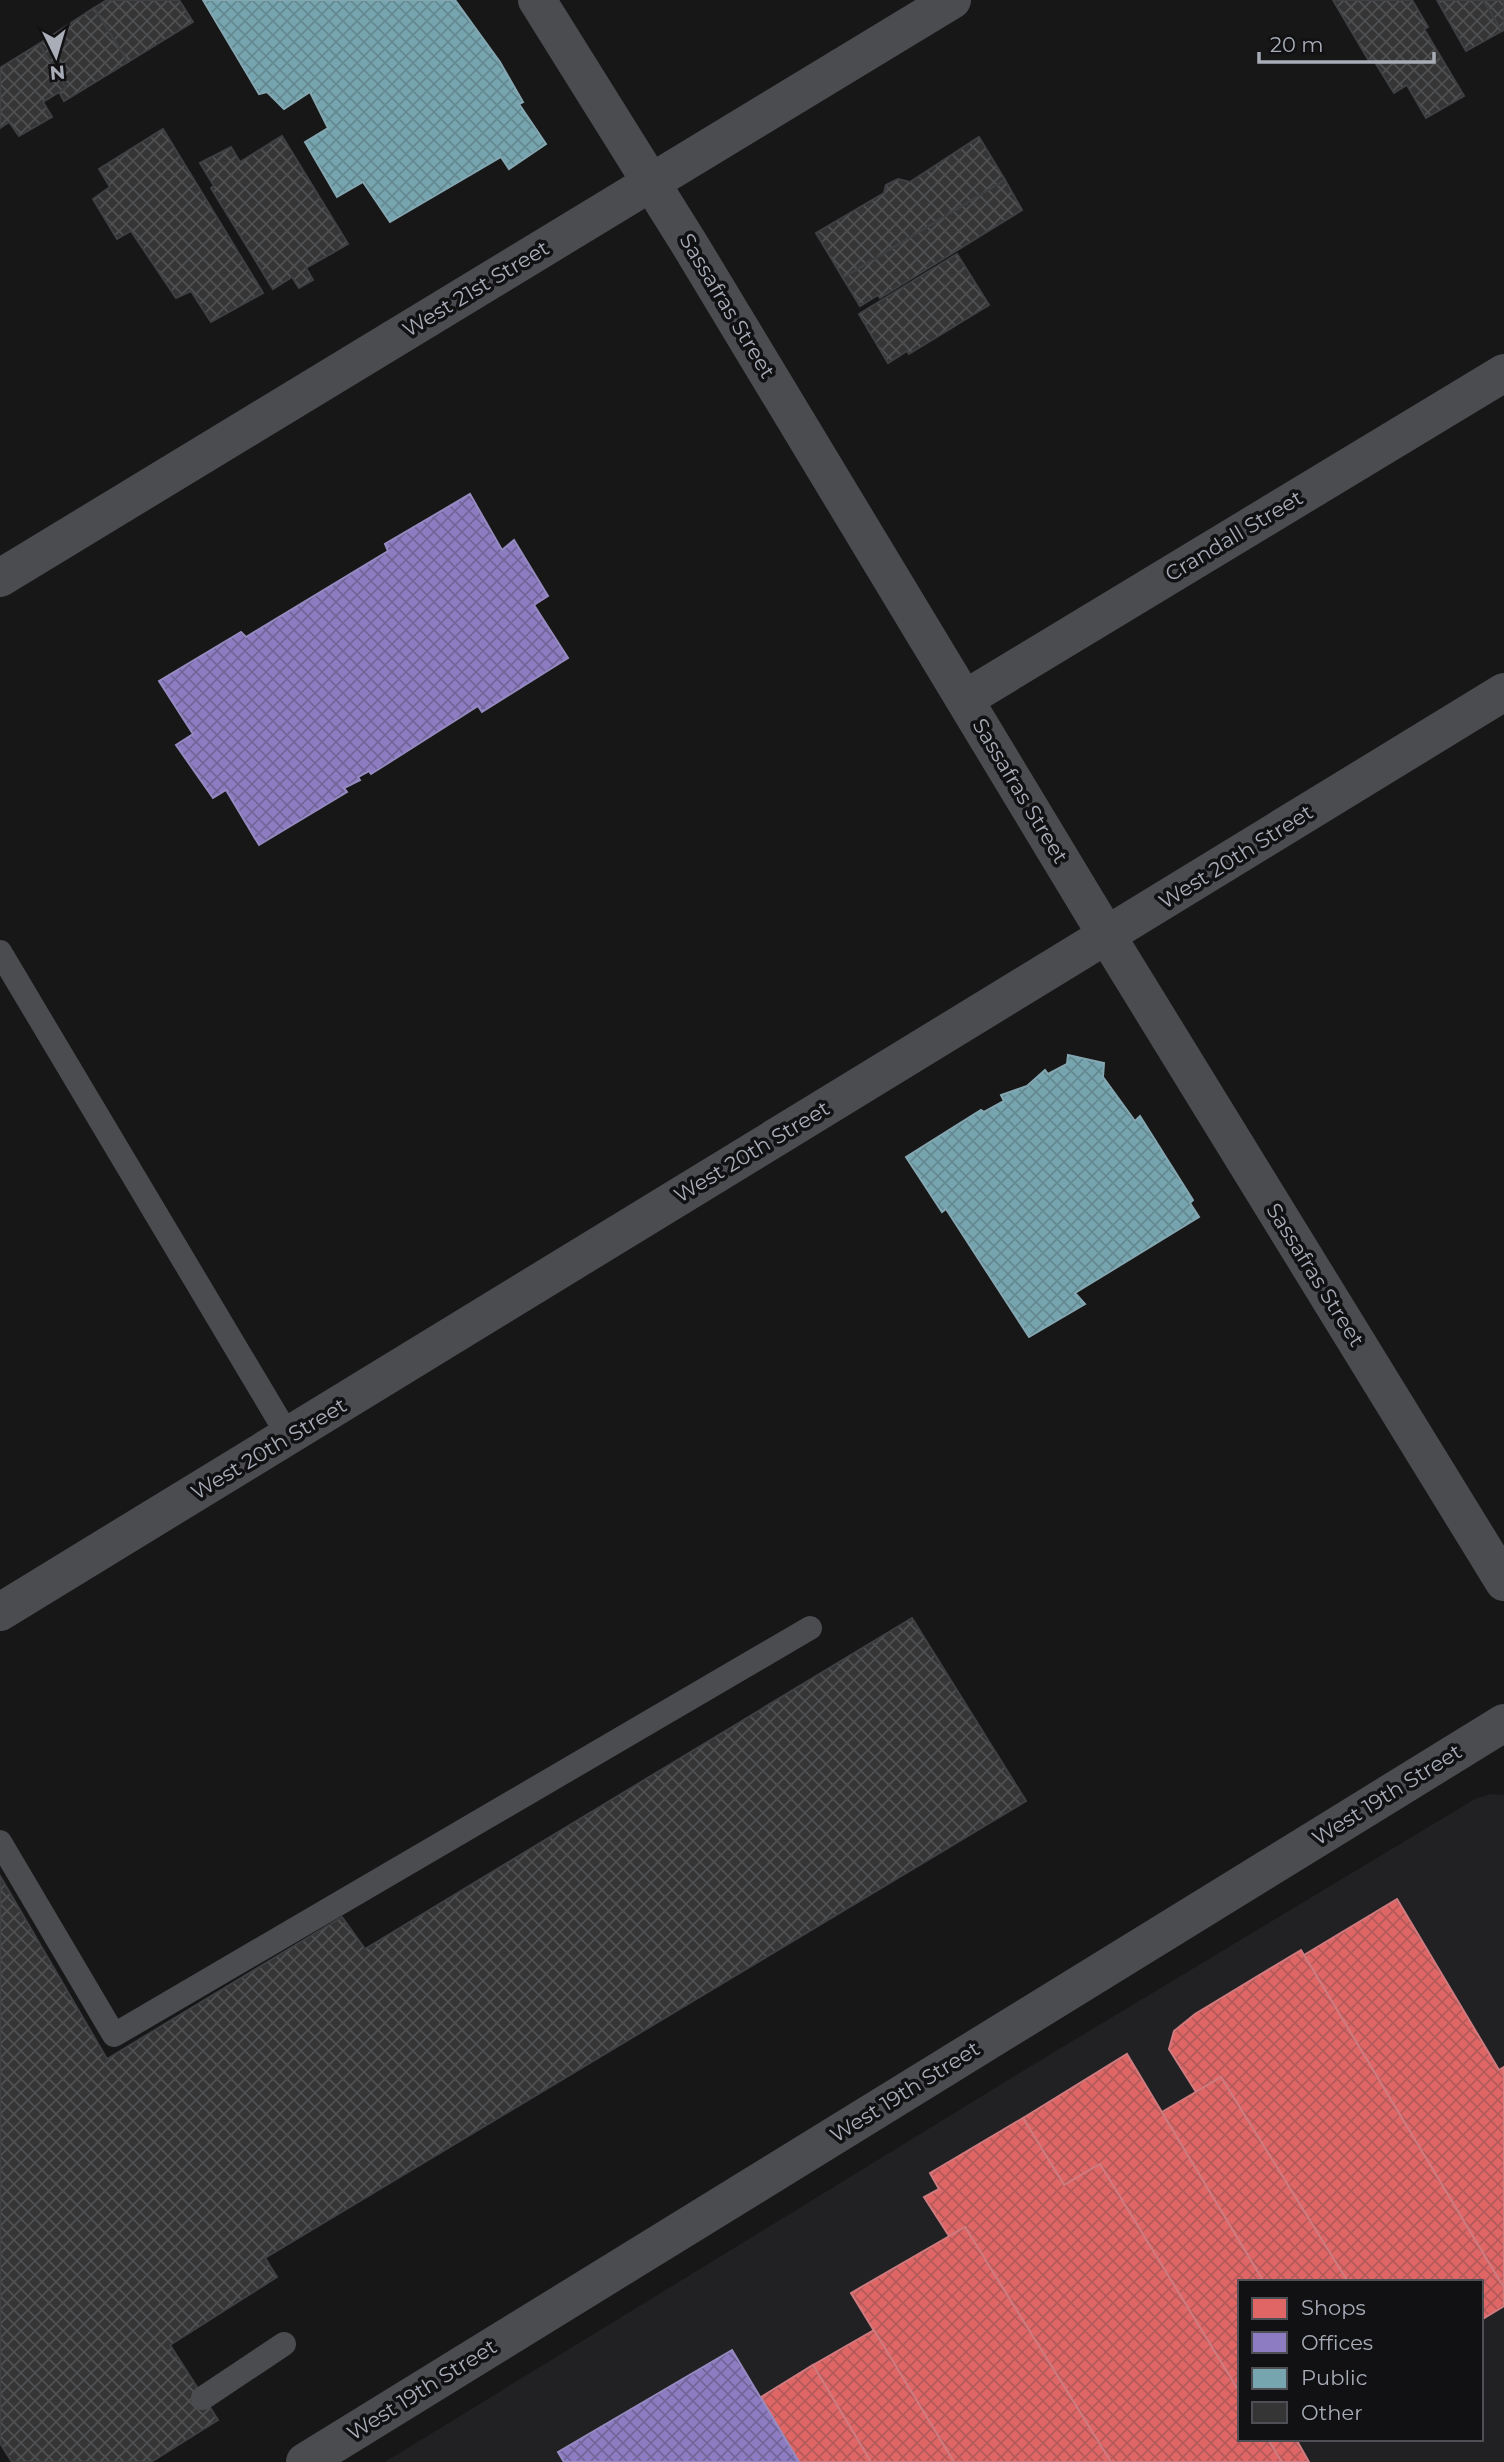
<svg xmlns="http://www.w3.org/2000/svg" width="1504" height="2462" font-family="Montserrat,sans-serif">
	<defs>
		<pattern id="shops-cross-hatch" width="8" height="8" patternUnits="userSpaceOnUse" patternTransform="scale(1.75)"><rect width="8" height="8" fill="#e06666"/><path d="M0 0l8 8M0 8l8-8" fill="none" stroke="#b45a5a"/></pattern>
		<pattern id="offices-cross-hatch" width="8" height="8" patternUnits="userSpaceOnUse" patternTransform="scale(1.75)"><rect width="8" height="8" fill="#8e7cc3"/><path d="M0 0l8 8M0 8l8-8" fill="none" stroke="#726699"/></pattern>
		<pattern id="public-cross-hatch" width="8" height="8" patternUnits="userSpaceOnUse" patternTransform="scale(1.75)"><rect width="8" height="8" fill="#76a5af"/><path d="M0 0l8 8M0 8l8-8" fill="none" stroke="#658991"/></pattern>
		<pattern id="building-cross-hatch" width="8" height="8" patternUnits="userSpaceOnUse" patternTransform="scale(1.75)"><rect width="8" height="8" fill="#353536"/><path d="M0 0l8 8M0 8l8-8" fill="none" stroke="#4f5051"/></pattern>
	</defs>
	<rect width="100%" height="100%" fill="#171717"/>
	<path fill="#212123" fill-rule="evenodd" d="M1491 1794 1504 1795V2462H385L1036 2063 1475 1799ZM1240 2282H1481V2439H1240Z"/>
	<g fill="url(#shops-cross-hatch)" stroke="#cf7b7f" stroke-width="2">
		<polygon points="1397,1899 1499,2070 1504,2067 1504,2288 1304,1955"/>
		<polygon points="1301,1950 1504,2288 1504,2306 1481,2320 1481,2282 1348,2282 1221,2077 1196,2092 1169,2049 1174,2031 1195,2014"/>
		<polygon points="1127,2054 1264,2282 1240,2282 1240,2393 1100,2164 1064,2185 1023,2118"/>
		<polygon points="1221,2077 1348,2282 1264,2282 1162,2112"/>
		<polygon points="1023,2118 1064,2185 1100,2164 1240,2393 1240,2439 1268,2439 1282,2462 1111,2462 965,2227 949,2236 924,2197 939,2189 930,2173"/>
		<polygon points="965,2227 1111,2462 954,2462 851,2293"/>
		<polygon points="874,2330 954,2462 871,2462 813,2365"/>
		<polygon points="813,2365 871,2462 799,2462 761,2397"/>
		<polygon points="1268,2439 1296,2439 1309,2462 1282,2462"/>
	</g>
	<g fill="url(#offices-cross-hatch)" stroke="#968bc0" stroke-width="2">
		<polygon points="470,494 502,550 514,540 548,596 534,605 568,658 482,712 478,706 371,774 369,771 358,777 360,780 344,788 347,792 259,845 226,790 213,798 176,745 193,734 159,681 241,632 246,637 388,551 385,544"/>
		<polygon points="732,2350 799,2462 564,2462 558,2452"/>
	</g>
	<g fill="url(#public-cross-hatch)" stroke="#85a7b2" stroke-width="2">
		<polygon points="203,0 455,0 500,62 523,102 519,104 546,144 509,169 501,157 390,222 363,182 337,197 305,142 328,128 310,92 284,109 267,92 259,94"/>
		<polygon points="1068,1055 1104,1063 1103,1077 1135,1121 1140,1116 1193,1200 1190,1203 1199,1217 1075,1293 1085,1304 1029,1337 946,1209 942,1212 906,1157 981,1110 984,1112 1004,1101 1001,1095 1027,1086 1045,1070 1048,1074 1067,1064"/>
	</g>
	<g fill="url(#building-cross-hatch)" stroke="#3f4043" stroke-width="2">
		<polygon points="107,0 179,0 193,22 128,62 94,8"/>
		<polygon points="1333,0 1412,0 1428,27 1424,29 1464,96 1426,118 1407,85 1394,93 1373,59 1369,61"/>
		<polygon points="1437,0 1483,0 1502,31 1466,51"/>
		<polygon points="1483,0 1504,0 1504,30 1502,31"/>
		<polygon points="94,8 128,62 64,101 59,92 66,88 39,44"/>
		<polygon points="39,44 66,88 43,102 52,117 19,136 9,122 0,128 0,68"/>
		<polygon points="163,129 263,293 211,322 191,291 176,298 131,231 117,239 93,199 110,187 99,169"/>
		<polygon points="282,136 348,244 306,268 313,280 299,288 292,277 273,289 211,188 214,186 200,163 231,147 240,162"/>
		<polygon points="979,137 1005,180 843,278 816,233 884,193 886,185 898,179 910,182"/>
		<polygon points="1005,180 1022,210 880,298 878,295 860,306 843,278"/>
		<polygon points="957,254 989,305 909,354 907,351 888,363 859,314"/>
		<polygon points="912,1618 1026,1801 265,2258 277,2277 170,2345 218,2420 151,2462 12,2462 0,2443 0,1876 107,2059 342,1917 365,1949"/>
	</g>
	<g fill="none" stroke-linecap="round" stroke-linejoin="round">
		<g stroke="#4b4c50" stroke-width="24">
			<polyline points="0,952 289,1437"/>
			<polyline points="0,1842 114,2035 810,1628"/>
			<polyline points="203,2398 284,2344"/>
		</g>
		<g stroke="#4b4c50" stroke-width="38">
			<polyline points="652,182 952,0"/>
			<polyline points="965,699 1504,373"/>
			<polyline points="0,1612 1504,692"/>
			<polyline points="305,2462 1504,1723"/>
		</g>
		<g stroke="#4b4c50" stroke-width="38">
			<polyline points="537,0 690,245 1107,936 1504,1582"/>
			<polyline points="0,578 652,182"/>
		</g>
	</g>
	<g text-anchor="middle" stroke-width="7" stroke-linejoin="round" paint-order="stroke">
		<g font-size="21" fill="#a8adb8" stroke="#111113">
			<text transform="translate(476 289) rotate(-31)" y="7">West 21st Street</text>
			<text transform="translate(727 306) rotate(59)" y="7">Sassafras Street</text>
			<text transform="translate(1234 536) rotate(-31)" y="7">Crandall Street</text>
			<text transform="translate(1020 791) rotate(59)" y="7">Sassafras Street</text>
			<text transform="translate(1236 857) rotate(-32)" y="7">West 20th Street</text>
			<text transform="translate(752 1152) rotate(-31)" y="7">West 20th Street</text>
			<text transform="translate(1315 1275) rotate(58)" y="7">Sassafras Street</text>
			<text transform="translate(269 1449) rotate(-31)" y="7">West 20th Street</text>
			<text transform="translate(1387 1795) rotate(-32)" y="7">West 19th Street</text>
			<text transform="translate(905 2092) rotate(-32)" y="7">West 19th Street</text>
			<text transform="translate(422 2390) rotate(-32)" y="7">West 19th Street</text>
		</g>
	</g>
	<rect x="1238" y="2280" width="245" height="161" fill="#111113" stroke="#4d4f55" stroke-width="2"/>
	<rect x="1252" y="2298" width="35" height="21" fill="#e06666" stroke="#4d4f55" stroke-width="2"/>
	<text x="1301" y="2315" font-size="21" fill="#a8adb8">Shops</text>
	<rect x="1252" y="2332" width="35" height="21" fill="#8e7cc3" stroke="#4d4f55" stroke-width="2"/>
	<text x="1301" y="2350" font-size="21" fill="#a8adb8">Offices</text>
	<rect x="1252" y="2368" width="35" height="21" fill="#76a5af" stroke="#4d4f55" stroke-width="2"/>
	<text x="1301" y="2385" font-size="21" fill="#a8adb8">Public</text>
	<rect x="1252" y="2402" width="35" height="21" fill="#353536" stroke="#4d4f55" stroke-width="2"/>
	<text x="1301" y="2420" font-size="21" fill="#a8adb8">Other</text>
	<g transform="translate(56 56) rotate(175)" stroke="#111113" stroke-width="5" paint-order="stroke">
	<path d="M0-5L12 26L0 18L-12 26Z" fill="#a8adb8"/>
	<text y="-10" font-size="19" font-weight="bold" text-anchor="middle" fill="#a8adb8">N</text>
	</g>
	<path d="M1259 52v10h175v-10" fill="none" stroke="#a8adb8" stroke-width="3.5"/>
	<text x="1270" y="52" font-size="21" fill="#a8adb8" stroke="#111113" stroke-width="5" paint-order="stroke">20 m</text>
</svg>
